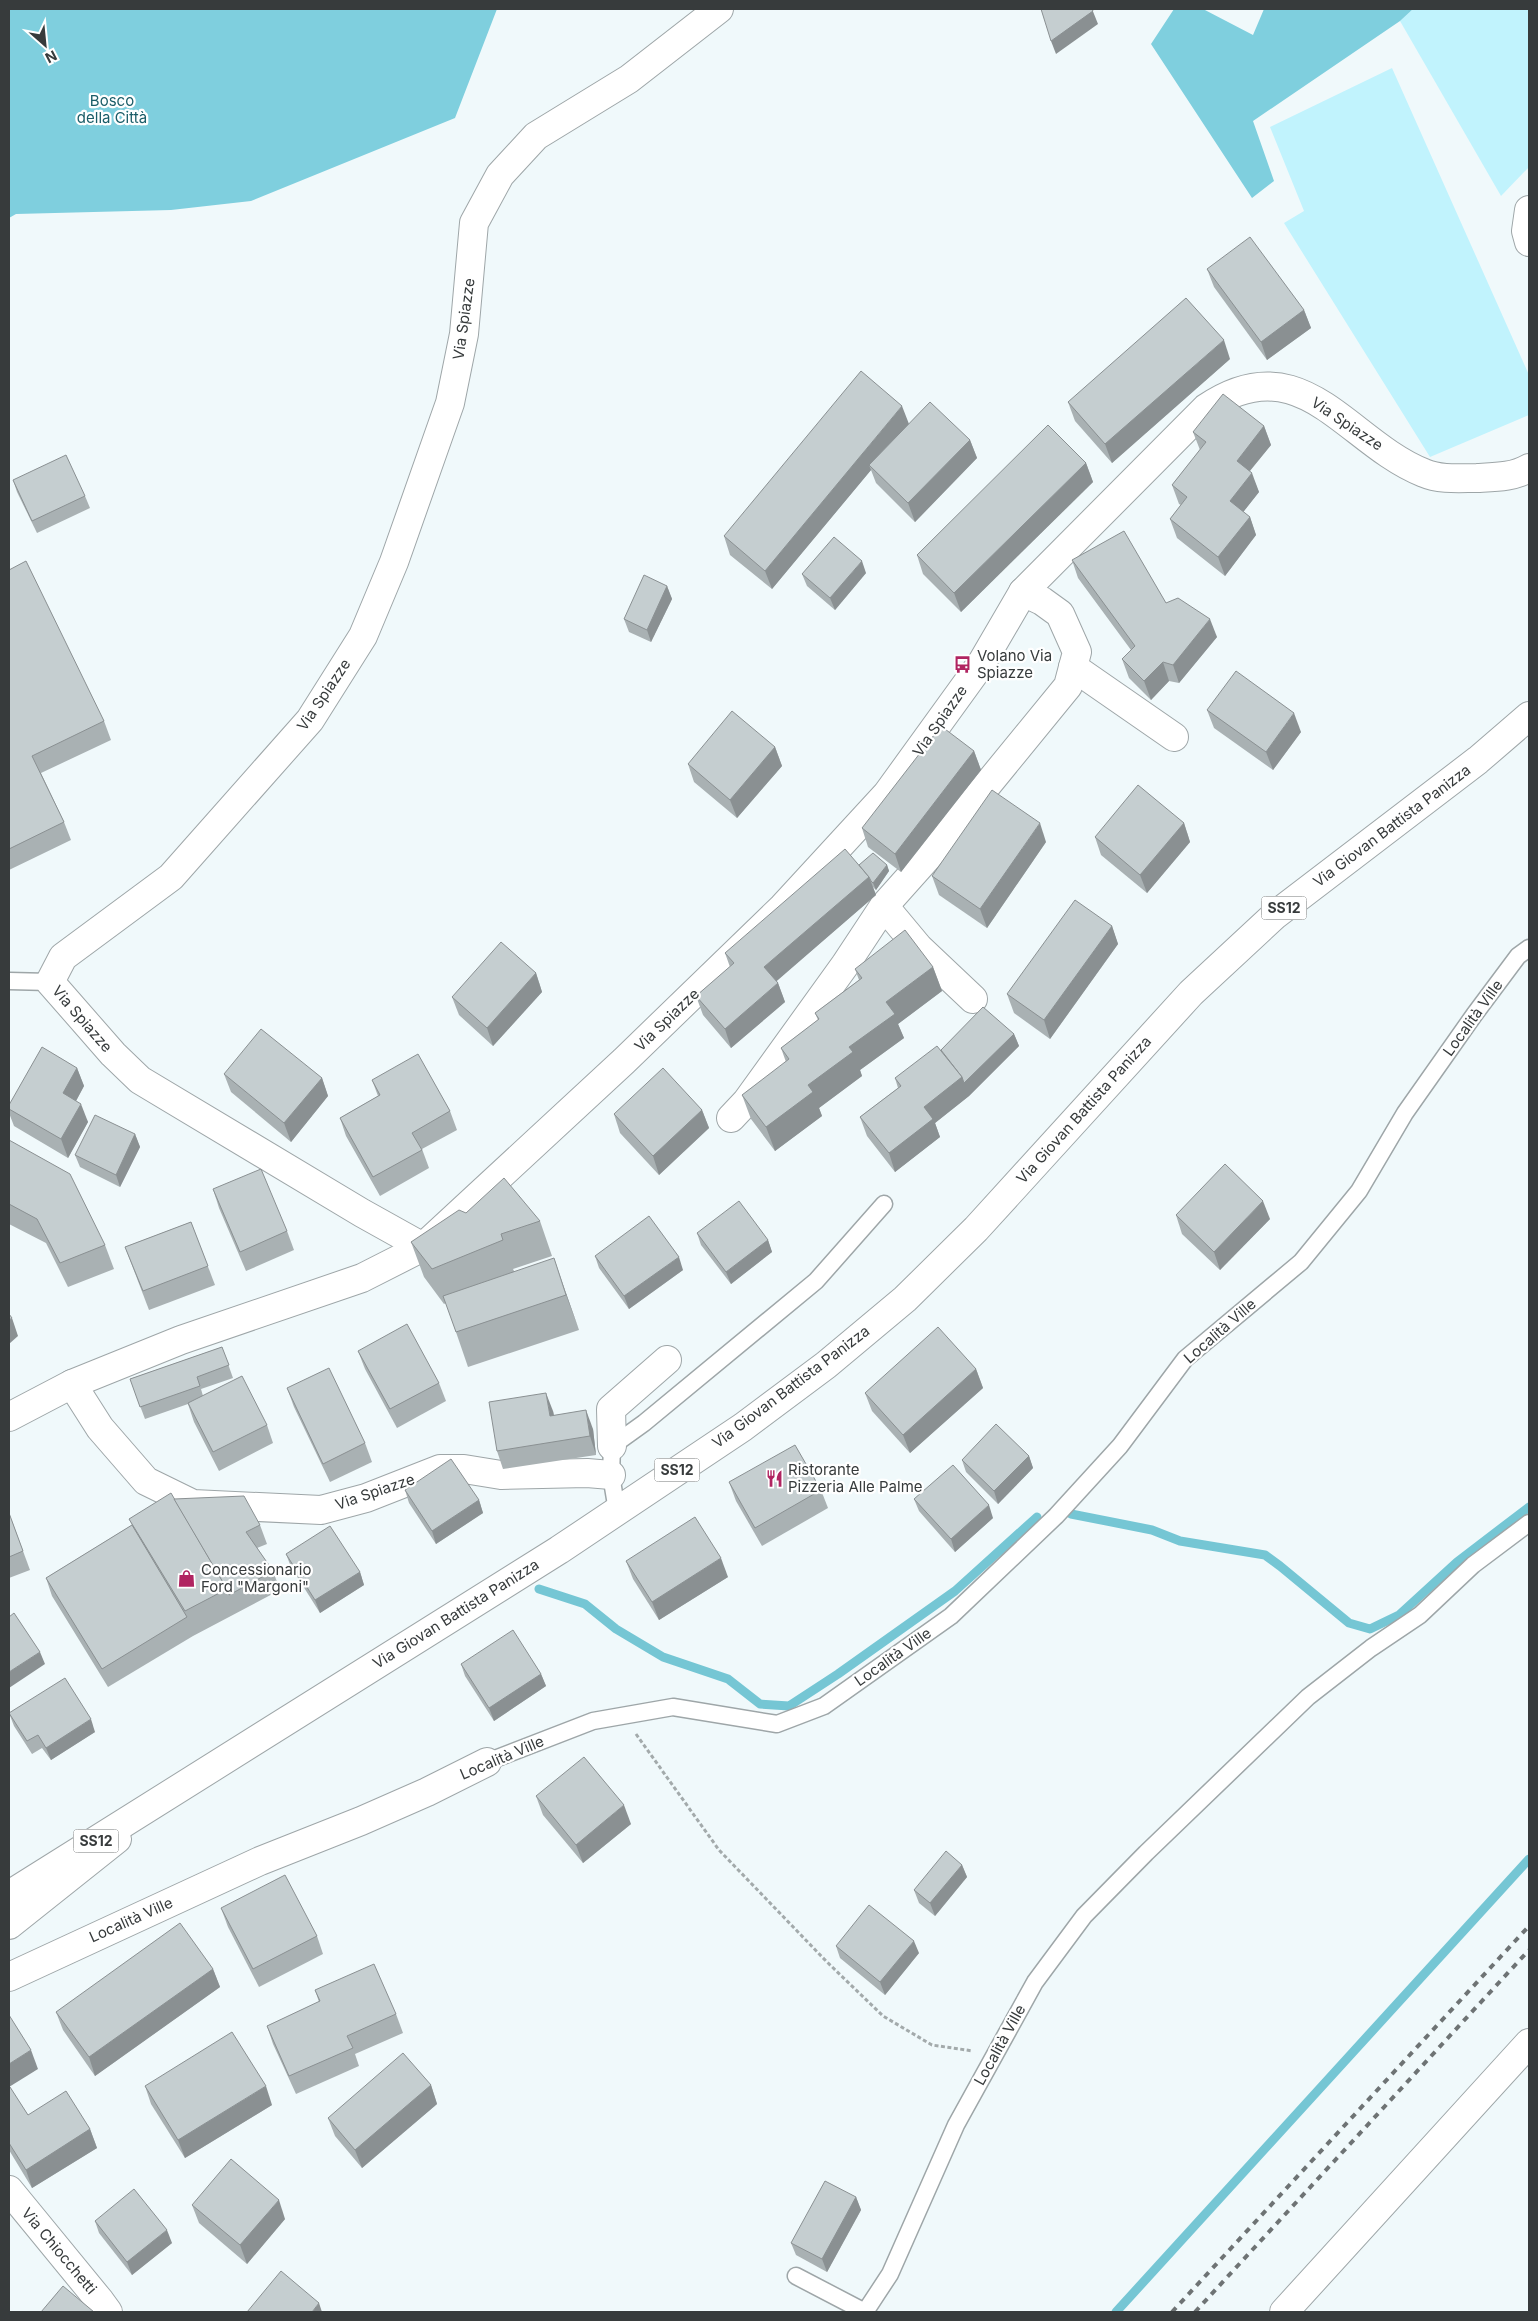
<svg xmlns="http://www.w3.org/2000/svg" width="1538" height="2321" font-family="Inter,sans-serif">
	<rect width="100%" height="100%" fill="#f0f9fb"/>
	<g fill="#c1f3fd">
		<polygon points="1413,9 1529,9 1529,167 1501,196 1400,21"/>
		<polygon points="1392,68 1529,375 1529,415 1430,457 1284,223 1304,211 1270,127"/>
	</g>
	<g fill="#7fcfde">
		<polygon points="9,9 497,9 455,118 251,201 171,210 16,214 9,218"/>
		<polygon points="1174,9 1203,9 1253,35 1264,9 1413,9 1400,21 1253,121 1274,181 1252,198 1151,44"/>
	</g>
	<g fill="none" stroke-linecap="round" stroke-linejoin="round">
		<g stroke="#75c6d4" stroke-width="9">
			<polyline points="1071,1514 1152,1530 1180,1541 1265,1555 1280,1566 1349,1623 1370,1629 1399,1615 1457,1562 1529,1507"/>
			<polyline points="539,1589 585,1604 616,1629 663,1657 728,1679 760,1704 789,1706 838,1674 955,1591 1037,1517"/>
			<polyline points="1116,2312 1529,1859"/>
		</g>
		<defs>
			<g id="lane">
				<polyline points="9,981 50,982"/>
				<polyline points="617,1511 611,1475 612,1446 644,1423 816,1281 884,1204"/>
				<polyline points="487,1762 593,1721 673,1707 777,1724 824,1706 951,1616 1056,1516 1120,1446 1185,1359 1301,1262 1359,1191 1405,1113 1474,1015 1518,956 1529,948"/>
				<polyline points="796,2276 865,2312"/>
				<polyline points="865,2312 890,2274 956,2125 1035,1982 1084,1916 1146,1853 1308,1697 1371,1648 1420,1615 1473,1565 1529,1523"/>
			</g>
			<g id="street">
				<polyline points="1529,210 1526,231 1529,242"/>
				<polyline points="1073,667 1174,737"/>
				<polyline points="884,906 919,948 973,999"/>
				<polyline points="731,1118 747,1101 845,965 884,906 934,850 1068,686 1077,652 1060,614 1042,601 1023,592"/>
				<polyline points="423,1247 362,1213 140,1080 113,1054 50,982 63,957 171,877 310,720 363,636 394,562 450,403 464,334 474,223 500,175 536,136 629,79 719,9"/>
				<polyline points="72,1384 100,1428 146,1481 193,1504 321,1510 366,1498 440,1469 464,1469 501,1475 587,1473 611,1475"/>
				<path d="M9 1417 72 1384 181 1340 362 1278 423 1247 624 1061 783 907 887 794 981 664 1023 592 1206 408C1302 343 1346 442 1424 473 1440 480 1461 478 1477 478 1495 477 1514 477 1529 468"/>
				<polyline points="612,1446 611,1409 667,1360"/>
				<polyline points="9,1925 117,1839"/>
				<polyline points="9,1977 260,1861 361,1821 427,1792 487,1762"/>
				<polyline points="9,2190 100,2301 108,2312"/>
				<polyline points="1284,2312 1529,2043"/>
			</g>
			<polyline id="primary" points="9,1895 559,1550 743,1427 826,1365 905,1299 976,1229 1191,993 1275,915 1478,760 1529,716"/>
		</defs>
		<use href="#lane" stroke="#9ea6a8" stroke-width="19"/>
		<use href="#street" stroke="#9ea6a8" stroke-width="30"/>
		<use href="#primary" stroke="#9ea6a8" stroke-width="30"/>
		<polyline stroke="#a3aaab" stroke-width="3" stroke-dasharray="4 2.5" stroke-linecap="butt" points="636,1734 719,1850 826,1961 883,2016 932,2045 973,2051"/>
		<use href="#lane" stroke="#fff" stroke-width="16"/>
		<use href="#street" stroke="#fff" stroke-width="28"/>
		<use href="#primary" stroke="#fff" stroke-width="28"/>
		<g stroke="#6e7374" stroke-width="4" stroke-dasharray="6 6" stroke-linecap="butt">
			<polyline points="1172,2312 1529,1926"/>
			<polyline points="1195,2312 1529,1950"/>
		</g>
	</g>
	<g fill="#a9b1b3">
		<polygon points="1207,269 1304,310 1311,328 1267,360 1214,287"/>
		<polygon points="1230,359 1112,463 1075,421 1068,402"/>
		<polygon points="909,424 970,440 977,458 915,522 876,483 871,470 772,589 730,555 724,536"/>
		<polygon points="1264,426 1271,445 1250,471 1259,492 1243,512 1250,517 1256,535 1225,576 1177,538 1170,519 1181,505 1179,504 1172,485 1200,450 1193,432"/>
		<polygon points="1086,463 1093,482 961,612 923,574 917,555"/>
		<polygon points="13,480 85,496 90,508 37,533 17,492"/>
		<polygon points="1072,560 1166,603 1217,637 1179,683 1169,681 1151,700 1129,678 1122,659 1131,650 1078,578"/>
		<polygon points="9,570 104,721 111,740 41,773 64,822 71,840 9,870"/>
		<polygon points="866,573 835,610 807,586 802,574"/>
		<polygon points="667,586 672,599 651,642 629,632 624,619"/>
		<polygon points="1207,710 1301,732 1273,770 1214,728"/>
		<polygon points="775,747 782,766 737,818 694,782 688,764"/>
		<polygon points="974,751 981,770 901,872 868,847 862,828"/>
		<polygon points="1184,823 1190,842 1147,893 1101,855 1095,837"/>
		<polygon points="1046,842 987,928 939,895 932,876"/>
		<polygon points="859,865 887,865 889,871 876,890 873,887 876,895 776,981 778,983 785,1002 731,1048 703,1015 696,996 730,967 725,953"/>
		<polygon points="1112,926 1118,944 1050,1039 1014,1013 1007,994"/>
		<polygon points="933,967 942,991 898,1024 904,1038 860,1070 862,1076 819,1108 822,1116 775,1151 751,1119 742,1095 786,1062 781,1048 818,1020 815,1013 859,980 855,969"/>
		<polygon points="536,973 542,992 493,1046 459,1015 452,997"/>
		<polygon points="1014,1034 1019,1046 969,1096 935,1123 940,1137 895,1172 867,1136 860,1117 898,1088 895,1078 941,1050"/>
		<polygon points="77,1068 84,1086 76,1101 88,1122 68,1158 14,1126 9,1113 9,1105"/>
		<polygon points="224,1074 322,1078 328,1096 291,1142 231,1092"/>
		<polygon points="372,1080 450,1111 457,1130 422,1149 429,1168 380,1196 346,1136 340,1118 378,1096"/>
		<polygon points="702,1110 709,1128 659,1175 620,1133 614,1114"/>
		<polygon points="135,1134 140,1147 120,1187 80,1167 75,1155"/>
		<polygon points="9,1140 105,1245 114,1269 68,1287 46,1243 9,1224"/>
		<polygon points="213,1189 287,1231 294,1250 246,1271 219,1208"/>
		<polygon points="466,1213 540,1221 552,1256 513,1269 514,1271 566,1293 579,1330 468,1367 446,1303 444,1304 424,1277 411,1242"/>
		<polygon points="1176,1215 1270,1219 1220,1270 1182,1234"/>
		<polygon points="191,1222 215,1285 149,1310 125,1247"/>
		<polygon points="697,1233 768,1240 772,1252 731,1284 701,1245"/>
		<polygon points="595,1256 683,1270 629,1309 599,1268"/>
		<polygon points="222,1347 233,1378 201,1389 203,1396 267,1425 273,1443 219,1471 194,1422 188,1404 145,1419 130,1379"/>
		<polygon points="358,1351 439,1383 446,1401 397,1428 365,1369"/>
		<polygon points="976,1369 983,1388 910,1453 872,1411 865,1393"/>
		<polygon points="287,1388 365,1443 372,1462 330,1482 294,1407"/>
		<polygon points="553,1411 554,1415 593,1429 596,1455 503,1469 497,1451"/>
		<polygon points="1029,1456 1033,1468 998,1504 966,1472 962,1460"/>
		<polygon points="729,1482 821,1490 828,1508 762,1546 736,1501"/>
		<polygon points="405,1490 479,1500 483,1513 436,1544 409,1503"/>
		<polygon points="174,1499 260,1525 267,1544 257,1548 273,1571 280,1590 193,1636 108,1687 52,1596 46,1578 132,1525 129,1519"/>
		<polygon points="914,1499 993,1518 955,1552 919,1511"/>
		<polygon points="9,1513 30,1570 9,1578"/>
		<polygon points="286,1554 360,1572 364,1585 320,1613 291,1567"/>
		<polygon points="626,1561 728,1577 659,1620 633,1579"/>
		<polygon points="461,1664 541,1674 546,1686 494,1721 465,1676"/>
		<polygon points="9,1713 95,1732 51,1760 42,1748 32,1754 14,1726"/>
		<polygon points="536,1796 631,1824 583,1863 543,1815"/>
		<polygon points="962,1865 967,1877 935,1916 919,1903 914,1890"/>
		<polygon points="221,1908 317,1936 323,1954 259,1987 228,1927"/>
		<polygon points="836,1946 919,1953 885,1995 840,1958"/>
		<polygon points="213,1969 220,1987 95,2076 63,2030 56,2012"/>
		<polygon points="315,1990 396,2014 403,2033 355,2054 359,2066 296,2094 273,2044 267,2026 319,2002"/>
		<polygon points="431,2085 437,2104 362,2168 335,2136 328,2118"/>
		<polygon points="145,2086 272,2105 185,2158 151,2104"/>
		<polygon points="9,2088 28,2115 90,2129 97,2148 32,2188 9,2150"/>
		<polygon points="856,2197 861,2210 827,2272 796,2255 791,2243"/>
		<polygon points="192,2205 285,2219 247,2264 199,2223"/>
		<polygon points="95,2221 172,2243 132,2275 99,2233"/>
	</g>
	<g fill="#8a9092">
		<polygon points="1092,9 1098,24 1056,54 1051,41"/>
		<polygon points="1304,310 1311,328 1267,360 1261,342"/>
		<polygon points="1224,340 1230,359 1112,463 1105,444"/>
		<polygon points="902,406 909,424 869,465 871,470 772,589 765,571"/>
		<polygon points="1264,426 1271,445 1243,479 1237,461"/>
		<polygon points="970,440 977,458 915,522 908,503"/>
		<polygon points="1086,463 1093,482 961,612 954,593"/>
		<polygon points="1252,473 1259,492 1237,520 1230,501"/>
		<polygon points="1250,517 1256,535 1225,576 1218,557"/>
		<polygon points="862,561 866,573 835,610 830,598"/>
		<polygon points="667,586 672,599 651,642 647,630"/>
		<polygon points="1210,619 1217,637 1179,683 1173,665"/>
		<polygon points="1163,662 1169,681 1151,700 1144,681"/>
		<polygon points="1294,713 1301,732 1273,770 1266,752"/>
		<polygon points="775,747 782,766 737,818 730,800"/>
		<polygon points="974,751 981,770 901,872 895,854"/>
		<polygon points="1040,823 1046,842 987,928 980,909"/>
		<polygon points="1184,823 1190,842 1147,893 1140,875"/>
		<polygon points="887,865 889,871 876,890 873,883"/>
		<polygon points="869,877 876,895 771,986 764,967"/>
		<polygon points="1112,926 1118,944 1050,1039 1044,1020"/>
		<polygon points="933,967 942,991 898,1024 904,1038 860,1070 862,1076 819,1108 822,1116 775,1151 766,1127 808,1085 849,1047 886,1002"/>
		<polygon points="536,973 542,992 493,1046 487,1028"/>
		<polygon points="778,983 785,1002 731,1048 725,1029"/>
		<polygon points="1014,1034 1019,1046 969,1096 935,1123 940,1137 895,1172 889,1153 924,1107"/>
		<polygon points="77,1068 84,1086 70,1112 63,1093"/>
		<polygon points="322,1078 328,1096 291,1142 284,1123"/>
		<polygon points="81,1104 88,1122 68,1158 61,1139"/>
		<polygon points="702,1110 709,1128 659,1175 653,1156"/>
		<polygon points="135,1134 140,1147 120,1187 116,1175"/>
		<polygon points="1263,1201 1270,1219 1220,1270 1214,1252"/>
		<polygon points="768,1240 772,1252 731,1284 726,1272"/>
		<polygon points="679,1257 683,1270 629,1309 624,1296"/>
		<polygon points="554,1258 566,1293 579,1330 566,1295"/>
		<polygon points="12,1318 18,1336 9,1344 9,1320"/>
		<polygon points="976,1369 983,1388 910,1453 903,1435"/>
		<polygon points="546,1393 553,1411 557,1434 550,1416"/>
		<polygon points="586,1410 593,1429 596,1455 590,1436"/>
		<polygon points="1029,1456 1033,1468 998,1504 994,1491"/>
		<polygon points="479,1500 483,1513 436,1544 432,1531"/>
		<polygon points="989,1505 993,1518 955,1552 951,1539"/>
		<polygon points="721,1558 728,1577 659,1620 652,1602"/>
		<polygon points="360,1572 364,1585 320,1613 315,1600"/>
		<polygon points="40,1652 45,1664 9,1688 9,1672"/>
		<polygon points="541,1674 546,1686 494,1721 489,1708"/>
		<polygon points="91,1719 95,1732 51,1760 46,1748"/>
		<polygon points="624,1805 631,1824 583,1863 576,1845"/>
		<polygon points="962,1865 967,1877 935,1916 930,1903"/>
		<polygon points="914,1941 919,1953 885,1995 880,1982"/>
		<polygon points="213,1969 220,1987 95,2076 89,2057"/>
		<polygon points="31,2050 38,2069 9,2087 9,2064"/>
		<polygon points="431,2085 437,2104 362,2168 355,2150"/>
		<polygon points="266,2086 272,2105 185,2158 178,2140"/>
		<polygon points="90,2129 97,2148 32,2188 26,2170"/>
		<polygon points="856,2197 861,2210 827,2272 822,2259"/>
		<polygon points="279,2200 285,2219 247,2264 240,2245"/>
		<polygon points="167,2230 172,2243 132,2275 127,2262"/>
		<polygon points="319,2303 322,2312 312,2312"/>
	</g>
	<g fill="#c5ced0" stroke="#8a9092">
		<polygon points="1041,9 1092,9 1093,11 1051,41"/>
		<polygon points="1250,237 1304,310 1261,342 1207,269"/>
		<polygon points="1186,298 1224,340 1105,444 1068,402"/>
		<polygon points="861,371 902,406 765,571 724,536"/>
		<polygon points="1223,394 1264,426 1237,461 1252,473 1230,501 1250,517 1218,557 1170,519 1187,497 1172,485 1206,442 1193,432"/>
		<polygon points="930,402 970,440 908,503 869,465"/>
		<polygon points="1048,425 1086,463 954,593 917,555"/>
		<polygon points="66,455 85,496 32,521 13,480"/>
		<polygon points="1124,531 1166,603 1178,598 1210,619 1173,665 1163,662 1144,681 1122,659 1135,646 1072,560"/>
		<polygon points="834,537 862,561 830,598 802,574"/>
		<polygon points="26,561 104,721 32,756 64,822 9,849 9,570"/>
		<polygon points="644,575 667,586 647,630 624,619"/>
		<polygon points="1236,671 1294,713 1266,752 1207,710"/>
		<polygon points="732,711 775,747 730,800 688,764"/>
		<polygon points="941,726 974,751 895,854 862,828"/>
		<polygon points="1138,785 1184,823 1140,875 1095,837"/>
		<polygon points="992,790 1040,823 980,909 932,876"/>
		<polygon points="845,849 869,877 764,967 778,983 725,1029 696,996 734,963 725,953"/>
		<polygon points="873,853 887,865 873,883 871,881 869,877 859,865"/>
		<polygon points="1075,900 1112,926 1044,1020 1007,994"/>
		<polygon points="905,930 933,967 886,1002 895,1014 849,1047 853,1052 808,1085 813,1092 766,1127 742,1095 789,1059 781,1048 819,1019 815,1013 862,978 855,969"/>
		<polygon points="501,942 536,973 487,1028 452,997"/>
		<polygon points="983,1007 1014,1034 964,1083 962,1077 941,1050"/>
		<polygon points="261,1029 322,1078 284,1123 224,1074"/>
		<polygon points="937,1046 962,1077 924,1107 933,1119 889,1153 860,1117 901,1086 895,1078"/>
		<polygon points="42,1047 77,1068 63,1093 81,1104 61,1139 9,1109 9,1105"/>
		<polygon points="418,1054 450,1111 412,1133 422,1150 373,1177 340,1118 380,1095 372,1080"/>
		<polygon points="663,1068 702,1110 653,1156 614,1114"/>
		<polygon points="95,1115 135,1134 116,1175 75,1155"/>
		<polygon points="9,1140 70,1174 105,1245 60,1263 37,1219 9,1204"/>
		<polygon points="1225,1164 1263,1201 1214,1252 1176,1215"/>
		<polygon points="261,1169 287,1231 240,1252 213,1189"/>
		<polygon points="504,1178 540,1221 501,1234 503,1240 432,1269 411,1242 459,1210 466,1213"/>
		<polygon points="739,1201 768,1240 726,1272 697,1233"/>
		<polygon points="649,1216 679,1257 624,1296 595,1256"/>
		<polygon points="191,1222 208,1266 143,1291 125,1247"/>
		<polygon points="554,1258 566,1295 456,1332 443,1296"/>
		<polygon points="9,1314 12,1318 9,1320"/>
		<polygon points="407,1324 439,1383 390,1409 358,1351"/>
		<polygon points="938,1327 976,1369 903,1435 865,1393"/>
		<polygon points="222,1347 229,1365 197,1377 200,1386 140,1407 130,1379"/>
		<polygon points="329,1368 365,1443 323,1464 287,1388"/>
		<polygon points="242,1376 267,1425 213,1452 188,1403"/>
		<polygon points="546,1393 550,1416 586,1410 590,1436 497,1451 489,1402"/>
		<polygon points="996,1424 1029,1456 994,1491 962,1460"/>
		<polygon points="795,1445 821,1490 755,1528 729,1482"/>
		<polygon points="451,1459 479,1500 432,1531 405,1490"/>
		<polygon points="953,1465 989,1505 951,1539 914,1499"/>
		<polygon points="171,1493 227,1589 185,1611 129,1519"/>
		<polygon points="244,1496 260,1525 246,1532 273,1571 229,1595 227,1589 174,1499"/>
		<polygon points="9,1513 23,1551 9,1557"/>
		<polygon points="695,1517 721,1558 652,1602 626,1561"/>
		<polygon points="132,1525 187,1617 102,1669 46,1578"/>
		<polygon points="330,1526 360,1572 315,1600 286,1554"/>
		<polygon points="14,1613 40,1652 9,1672 9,1617"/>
		<polygon points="513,1630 541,1674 489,1708 461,1664"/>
		<polygon points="65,1678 91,1719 46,1748 38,1735 27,1741 9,1713"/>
		<polygon points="584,1757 624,1805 576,1845 536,1796"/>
		<polygon points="946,1851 962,1865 930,1903 914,1890"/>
		<polygon points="285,1875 317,1936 253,1969 221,1908"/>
		<polygon points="869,1905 914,1941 880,1982 836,1946"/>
		<polygon points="180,1923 213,1969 89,2057 56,2012"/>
		<polygon points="374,1964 396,2014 347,2036 353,2048 289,2076 267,2026 320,2001 315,1990"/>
		<polygon points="9,2015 31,2050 9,2064"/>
		<polygon points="232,2032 266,2086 178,2140 145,2086"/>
		<polygon points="403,2053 431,2085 355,2150 328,2118"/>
		<polygon points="10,2087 28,2115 66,2091 90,2129 26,2170 9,2143 9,2088"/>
		<polygon points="231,2159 279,2200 240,2245 192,2205"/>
		<polygon points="825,2181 856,2197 822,2259 791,2243"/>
		<polygon points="134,2189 167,2230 127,2262 95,2221"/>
		<polygon points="281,2271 319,2303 312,2312 247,2312"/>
		<polygon points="63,2286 94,2312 41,2312"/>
	</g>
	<defs>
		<symbol id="bus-bare" viewBox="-9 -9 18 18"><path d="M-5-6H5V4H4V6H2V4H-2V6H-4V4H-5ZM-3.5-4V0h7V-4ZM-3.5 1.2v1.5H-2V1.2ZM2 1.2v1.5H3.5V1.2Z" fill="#b02461" stroke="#fff" stroke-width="2.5" paint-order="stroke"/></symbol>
		<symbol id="restaurant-bare" viewBox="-9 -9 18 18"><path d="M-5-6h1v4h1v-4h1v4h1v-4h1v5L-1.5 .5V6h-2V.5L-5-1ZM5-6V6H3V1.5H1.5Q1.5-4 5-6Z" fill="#b02461" stroke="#fff" stroke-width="2.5" paint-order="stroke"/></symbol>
		<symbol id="shop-bare" viewBox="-9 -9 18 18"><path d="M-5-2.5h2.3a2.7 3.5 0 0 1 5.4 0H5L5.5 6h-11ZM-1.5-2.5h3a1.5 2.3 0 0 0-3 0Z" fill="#b02461" stroke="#fff" stroke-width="2.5" paint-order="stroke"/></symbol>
	</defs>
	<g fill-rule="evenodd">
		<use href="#bus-bare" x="950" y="652" width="25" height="25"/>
		<use href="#restaurant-bare" x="762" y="1466" width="25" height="25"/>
		<use href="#shop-bare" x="174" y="1566" width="25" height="25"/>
	</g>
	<g text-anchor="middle" stroke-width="4.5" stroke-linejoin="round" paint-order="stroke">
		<g fill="#fff" stroke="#737676" stroke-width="1">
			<rect x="1261.5" y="896.5" width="45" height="23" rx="4"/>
			<rect x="654.5" y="1458.5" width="45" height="23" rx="4"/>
			<rect x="73.5" y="1829.5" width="45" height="23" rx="4"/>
		</g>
		<g font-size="14" font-weight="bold" fill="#373b3c">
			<text x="1284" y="913">SS12</text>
			<text x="677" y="1475">SS12</text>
			<text x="96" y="1846">SS12</text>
		</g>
		<g font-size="15" fill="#1a5d68" stroke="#fff">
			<text x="112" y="106">Bosco<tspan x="112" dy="17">della Città</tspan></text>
		</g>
		<g font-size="15" fill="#373b3c" stroke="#fff">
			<text transform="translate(464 319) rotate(-82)" y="5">Via Spiazze</text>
			<text transform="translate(1347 424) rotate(34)" y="5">Via Spiazze</text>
			<text transform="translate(324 695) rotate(-56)" y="5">Via Spiazze</text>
			<text transform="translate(940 721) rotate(-55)" y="5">Via Spiazze</text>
			<text transform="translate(1392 826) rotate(-37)" y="5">Via Giovan Battista Panizza</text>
			<text transform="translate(1473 1018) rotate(-54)" y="5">Località Ville</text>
			<text transform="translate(82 1019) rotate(49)" y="5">Via Spiazze</text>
			<text transform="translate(667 1020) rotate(-44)" y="5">Via Spiazze</text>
			<text transform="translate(1084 1110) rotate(-48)" y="5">Via Giovan Battista Panizza</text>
			<text transform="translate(1220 1331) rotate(-41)" y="5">Località Ville</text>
			<text transform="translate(791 1387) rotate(-37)" y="5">Via Giovan Battista Panizza</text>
			<text transform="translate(375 1492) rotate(-19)" y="5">Via Spiazze</text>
			<text transform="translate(456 1614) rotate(-32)" y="5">Via Giovan Battista Panizza</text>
			<text transform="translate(893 1657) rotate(-35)" y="5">Località Ville</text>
			<text transform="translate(502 1758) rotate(-23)" y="5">Località Ville</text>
			<text transform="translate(131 1920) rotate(-24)" y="5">Località Ville</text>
			<text transform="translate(1000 2045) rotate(-61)" y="5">Località Ville</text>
			<text transform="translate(59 2251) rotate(50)" y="5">Via Chiocchetti</text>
		</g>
		<g font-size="15" fill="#373b3c" stroke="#fff" text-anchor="start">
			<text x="977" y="661">Volano Via<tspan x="977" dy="17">Spiazze</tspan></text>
			<text x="788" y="1475">Ristorante<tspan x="788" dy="17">Pizzeria Alle Palme</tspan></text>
			<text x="201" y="1575">Concessionario<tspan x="201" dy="17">Ford "Margoni"</tspan></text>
		</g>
	</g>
	<rect width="1538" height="2321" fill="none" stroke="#373b3c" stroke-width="20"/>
	<g transform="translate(45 45) rotate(153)" stroke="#ffffff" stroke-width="4" paint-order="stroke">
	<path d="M0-4L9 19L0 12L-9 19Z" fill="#373b3c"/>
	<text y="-8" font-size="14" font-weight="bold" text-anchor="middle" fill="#373b3c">N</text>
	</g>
</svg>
